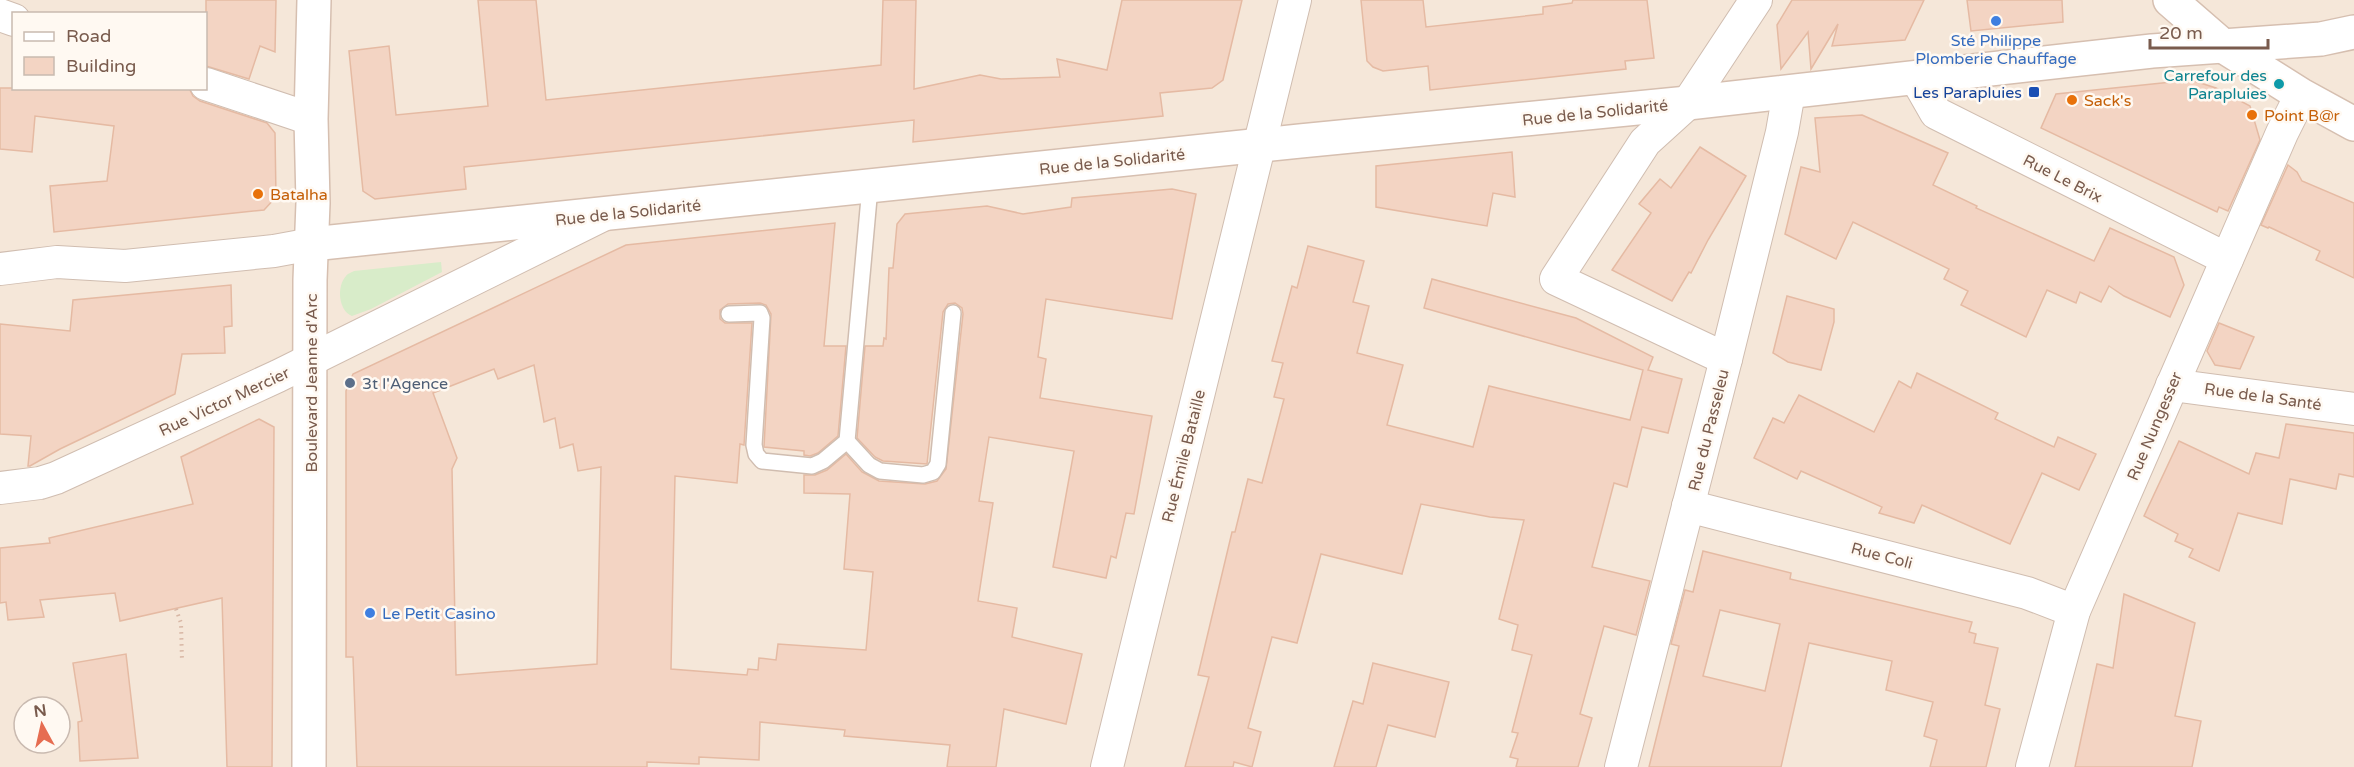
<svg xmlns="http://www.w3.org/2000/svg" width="2354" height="767" font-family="'Varela Round',sans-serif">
	<rect width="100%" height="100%" fill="#fdf5eb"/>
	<path fill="#f5e7d9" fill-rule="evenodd" d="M0 0H2354V767H0ZM14 14H206V88H14ZM24 707H60V743H24Z"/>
	<path fill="#d8ecc9" d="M441 262 442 272 371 309 352 316C339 311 336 287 346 276 347 274 352 272 354 271Z"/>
	<g fill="#f3d4c3" stroke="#e5baa3" stroke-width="1.5" fill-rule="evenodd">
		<polygon points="206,0 276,0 275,52 260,46 249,79 206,66"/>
		<polygon points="478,0 536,0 546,100 881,65 883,0 916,0 914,89 980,75 1001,79 1060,77 1057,59 1107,70 1122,0 1242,0 1223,80 1212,88 1160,93 1163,116 913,142 914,120 464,167 466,189 375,199 363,191 349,51 389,46 396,115 488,106"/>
		<polygon points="1361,0 1423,0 1426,27 1543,14 1543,7 1572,3 1573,0 1647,0 1654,58 1625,61 1626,69 1430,90 1428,66 1383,71 1373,67 1367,61"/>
		<polygon points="1792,0 1924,0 1905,40 1832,46 1838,24 1811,69 1808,32 1781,69 1777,25"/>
		<polygon points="1967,0 2062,0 2063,22 1971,31"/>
		<polygon points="2191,80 2216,88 2250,106 2260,140 2228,211 2219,207 2217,212 2041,128 2056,94"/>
		<polygon points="0,88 189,88 193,96 200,101 267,123 275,133 276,197 264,210 54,232 50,186 107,181 114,126 35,116 32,152 0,149"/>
		<polygon points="1862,115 1948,153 1933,185 1977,206 1976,208 2094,261 2110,228 2174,257 2184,285 2170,317 2124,296 2109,286 2101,302 2080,292 2076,303 2047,290 2026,337 1961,305 1968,291 1944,279 1949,269 1853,222 1836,259 1785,234 1801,167 1820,172 1815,118"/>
		<polygon points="1700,147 1746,176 1708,240 1691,273 1689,272 1672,301 1612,270 1651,213 1639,204 1660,179 1671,188"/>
		<polygon points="1512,152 1515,197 1493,193 1487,226 1376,207 1376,166"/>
		<polygon points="2288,165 2297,172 2302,181 2354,203 2354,278 2316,260 2320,251 2269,227 2268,228 2261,225"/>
		<path d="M1172 189 1196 194 1172 319 1046 299 1038 357 1046 359 1040 398 1152 416 1134 514 1126 513 1116 558 1111 556 1106 578 1053 567 1074 451 989 437 979 501 993 503 978 601 1017 608 1012 637 1082 654 1066 724 1004 709 996 767H947L950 745 844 736 845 730 760 722 759 760 699 757V764L647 762V767H357L353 657H346V391L353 374 626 245 835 223 824 346H846L838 436 818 453 810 456 804 455V451L764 447 771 314 766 305 760 303 728 304 720 310V319L725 323H752L744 445 740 444 737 483 675 476 671 669 747 675 748 669 758 670 759 658 776 660 778 644 866 650 873 572 844 569 850 494 804 493V475H815L827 470 846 454 862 472 879 481 925 484 937 481 946 469 963 314 962 308 955 303 948 304 943 312 927 464 883 461 875 457 857 438 865 346H883L884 338 886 339 889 268H893L897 224 905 214 987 206 1023 214 1071 207 1072 198ZM534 365 544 422 555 418 560 448 573 444 578 471 601 467 597 664 456 675 452 469 457 458 433 393 494 369 498 379Z"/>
		<polygon points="1308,246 1364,261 1353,302 1369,306 1357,353 1403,365 1387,425 1473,447 1489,386 1630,420 1643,370 1424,308 1432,279 1576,318 1653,357 1648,370 1682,379 1668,433 1642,427 1627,487 1614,483 1592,567 1650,581 1636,635 1604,626 1580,714 1592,718 1578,767 1516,767 1518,759 1510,757 1518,733 1512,732 1532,655 1512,650 1518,625 1499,619 1524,520 1490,517 1421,504 1402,574 1321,554 1297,643 1272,637 1248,728 1261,732 1252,767 1234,762 1233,767 1185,767 1209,677 1198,675 1232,532 1235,532 1248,479 1262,483 1284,399 1274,397 1283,363 1272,361 1292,286 1297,288"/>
		<polygon points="231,285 232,326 224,327 225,353 182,354 175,394 60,449 30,466 28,466 31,436 0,434 0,324 70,331 73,300"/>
		<polygon points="1787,296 1834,309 1834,322 1821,370 1788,362 1773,353"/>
		<polygon points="2219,323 2254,337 2240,369 2215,365 2207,351"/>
		<polygon points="1917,373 1998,413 1995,419 2054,447 2058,437 2096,454 2079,490 2042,473 2010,544 1922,505 1914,523 1879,513 1882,507 1801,471 1797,479 1754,458 1773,418 1784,423 1799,395 1874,432 1899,381 1911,388"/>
		<polygon points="259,419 274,427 272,767 227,767 222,598 120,621 115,593 40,600 44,617 8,620 6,602 0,603 0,548 50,543 49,538 193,504 181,457"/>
		<polygon points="2286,424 2354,433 2354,477 2339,474 2336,489 2290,479 2282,524 2238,513 2219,571 2189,557 2193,549 2175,541 2178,534 2144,516 2179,441 2249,474 2256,453 2279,458"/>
		<path d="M1703 551 1791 573 1790 579 1972 622 1969 632 1976 634 1974 643 1998 648 1985 705 2000 709 1986 767H1930L1937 740 1924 736 1933 702 1886 690 1892 661 1809 643 1781 767H1649L1679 646 1671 644 1685 590 1693 592ZM1720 610 1780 624 1765 691 1703 676Z"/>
		<polygon points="2124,594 2195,623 2175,716 2201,721 2192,767 2075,767 2097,664 2113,668"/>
		<polygon points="126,654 138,758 80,761 78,722 82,721 73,663"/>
		<polygon points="1373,663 1449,682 1435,737 1388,725 1376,767 1334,767 1353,701 1363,704"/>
	</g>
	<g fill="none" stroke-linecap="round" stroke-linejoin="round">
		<defs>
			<g id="lane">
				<polyline points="729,314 760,313 762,318 754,445 756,454 762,461 812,466 823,461 847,441 870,187"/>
				<polyline points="847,441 869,465 880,471 923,475 933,472 938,464 953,313"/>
			</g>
			<g id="street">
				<polyline points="0,15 14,20"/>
				<polyline points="1916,78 1936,113 2227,259"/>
				<polyline points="206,84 311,119"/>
				<polyline points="0,269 57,262 125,266 274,251 312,244"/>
				<polyline points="1726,359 1556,279 1645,142 1688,103 1756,0"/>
				<polyline points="2172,385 2354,409"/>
				<polyline points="0,488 40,483 56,478 278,376 601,216"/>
				<polyline points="1688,506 2027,593 2074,611"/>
				<polyline points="1107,767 1295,0"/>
				<polyline points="1621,767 1726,359 1782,132 1789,92"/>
				<polyline points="2032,767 2074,611 2282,133 2301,95"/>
			</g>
			<g id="secondary">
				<polyline points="2170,0 2223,46 2301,95 2354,124"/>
				<polyline points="312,244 1300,141 1688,103 2152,51 2321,39 2354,32"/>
				<polyline points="309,767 310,280 313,203 311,119 314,0"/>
			</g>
		</defs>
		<use href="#lane" stroke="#d0bdb0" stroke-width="18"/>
		<use href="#street" stroke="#d0bdb0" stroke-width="34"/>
		<use href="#secondary" stroke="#d6bfb0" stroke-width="36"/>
		<polyline stroke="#d8b7a5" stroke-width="4" stroke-dasharray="1.5 4.5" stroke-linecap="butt" points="176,609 181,623 182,662"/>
		<use href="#lane" stroke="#fff" stroke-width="15"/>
		<use href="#street" stroke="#fff" stroke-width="32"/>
		<use href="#secondary" stroke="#fff" stroke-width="33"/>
	</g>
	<g fill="#3f7fe0" stroke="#fff9f2" stroke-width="2">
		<circle cx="1996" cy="21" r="6"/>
		<circle cx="370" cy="613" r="6"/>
	</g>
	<circle fill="#0f9aa8" stroke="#fff9f2" stroke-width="2" cx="2279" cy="84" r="6"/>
	<rect fill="#1a4fb4" stroke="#fff9f2" stroke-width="2" x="2028" y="86" width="12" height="12" rx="3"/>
	<g fill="#e8710a" stroke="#fff9f2" stroke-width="2">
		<circle cx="2072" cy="100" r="6"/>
		<circle cx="2252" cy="115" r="6"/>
		<circle cx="258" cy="194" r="6"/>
	</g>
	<circle fill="#5c6f8a" stroke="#fff9f2" stroke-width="2" cx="350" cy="383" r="6"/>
	<g text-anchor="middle" stroke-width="5" stroke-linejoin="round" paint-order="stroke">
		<g font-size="16" fill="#366cbe" stroke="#fff9f2">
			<text x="1996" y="46">Sté Philippe<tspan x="1996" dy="18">Plomberie Chauffage</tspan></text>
			<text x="382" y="619" text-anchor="start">Le Petit Casino</text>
		</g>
		<g font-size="16" fill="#0d838f" stroke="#fff9f2" text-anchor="end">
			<text x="2267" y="81">Carrefour des<tspan x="2267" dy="18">Parapluies</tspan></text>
		</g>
		<g font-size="16" fill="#164399" stroke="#fff9f2" text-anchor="end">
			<text x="2022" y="98">Les Parapluies</text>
		</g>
		<g font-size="16" fill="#c56008" stroke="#fff9f2" text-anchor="start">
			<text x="2084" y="106">Sack's</text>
			<text x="2264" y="121">Point B@r</text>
			<text x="270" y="200">Batalha</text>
		</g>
		<g font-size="16" fill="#795b4d" stroke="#fff9f2">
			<text transform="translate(1595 112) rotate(-6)" y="6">Rue de la Solidarité</text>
			<text transform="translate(1112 161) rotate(-6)" y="6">Rue de la Solidarité</text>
			<text transform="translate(2063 178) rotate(27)" y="6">Rue Le Brix</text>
			<text transform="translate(628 212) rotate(-6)" y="6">Rue de la Solidarité</text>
			<text transform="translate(311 383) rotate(-90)" y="6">Boulevard Jeanne d'Arc</text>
			<text transform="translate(2263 396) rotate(8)" y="6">Rue de la Santé</text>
			<text transform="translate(224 401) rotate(-25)" y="6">Rue Victor Mercier</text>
			<text transform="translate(2154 426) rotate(-67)" y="6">Rue Nungesser</text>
			<text transform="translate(1708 430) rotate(-76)" y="6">Rue du Passeleu</text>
			<text transform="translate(1183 456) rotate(-76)" y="6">Rue Émile Bataille</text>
			<text transform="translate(1882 555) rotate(15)" y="6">Rue Coli</text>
		</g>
		<g font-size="16" fill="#4e5e75" stroke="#fff9f2" text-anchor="start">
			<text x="362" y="389">3t l'Agence</text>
		</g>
	</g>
	<rect x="12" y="12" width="195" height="78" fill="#fff9f2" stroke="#c9bab0" stroke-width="1.5"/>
	<rect x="24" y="32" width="30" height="9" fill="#ffffff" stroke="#c9bab0" stroke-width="1.5"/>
	<text x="66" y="42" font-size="18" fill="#795b4d">Road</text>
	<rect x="24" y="57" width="30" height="18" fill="#f3d4c3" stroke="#c9bab0" stroke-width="1.5"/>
	<text x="66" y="72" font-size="18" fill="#795b4d">Building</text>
	<g transform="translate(42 725) rotate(352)"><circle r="28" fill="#fff9f2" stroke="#c9bab0" stroke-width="1.5"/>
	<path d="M0-4.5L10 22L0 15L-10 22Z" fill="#e66d51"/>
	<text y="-9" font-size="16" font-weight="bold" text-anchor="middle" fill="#795b4d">N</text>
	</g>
	<path d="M2150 39v9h118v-9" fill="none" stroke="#795b4d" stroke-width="3"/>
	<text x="2159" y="39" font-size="18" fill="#795b4d" stroke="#fff9f2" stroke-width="4.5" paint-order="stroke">20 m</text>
</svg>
